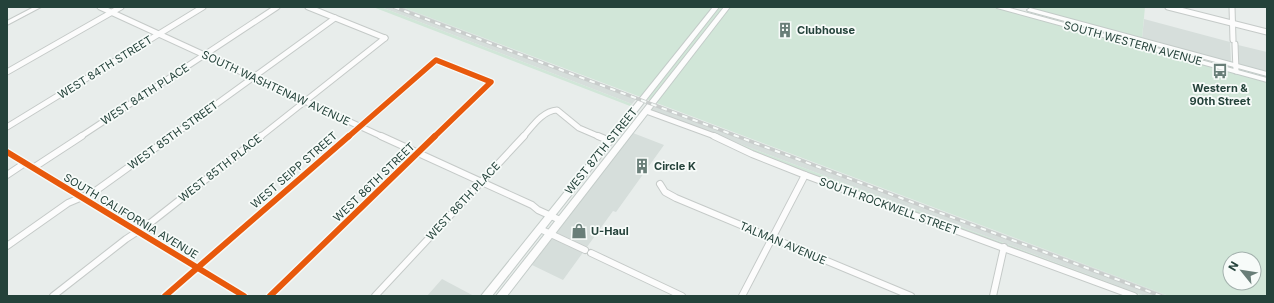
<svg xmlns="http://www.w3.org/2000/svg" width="1274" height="303" font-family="Inter,sans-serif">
	<rect width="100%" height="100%" fill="#e8edeb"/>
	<g fill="#d6dedb">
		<polygon points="381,7 402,7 638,97 632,104"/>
		<polygon points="1144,19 1230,42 1231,62 1142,38"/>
		<polygon points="1238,45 1267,52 1267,72 1239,64"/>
		<polygon points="657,104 1169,296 1145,296 727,139 651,110"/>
		<polygon points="633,133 664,145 616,212 613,211 563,280 532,265"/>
		<polygon points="442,279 474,296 427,296"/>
	</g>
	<g fill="#d1e6d8" fill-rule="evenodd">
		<polygon points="373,7 381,7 632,104 630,106"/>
		<path d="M402 7H993L1267 82V296H1169ZM1230 259H1254V283H1230Z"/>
		<polygon points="1027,7 1145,7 1142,38"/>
		<polygon points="727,139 1145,296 1126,291 778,163"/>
	</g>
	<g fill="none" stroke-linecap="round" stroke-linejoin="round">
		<defs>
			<g id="minor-far1">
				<polyline points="100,7 383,137"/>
				<polyline points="308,7 385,38"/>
				<polyline points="1168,7 1267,32"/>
				<polyline points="1232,7 1233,40"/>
				<polyline points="1235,44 1236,71"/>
				<polyline points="7,72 121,7"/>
				<polyline points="646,111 717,137"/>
				<polyline points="7,127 203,7"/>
				<polyline points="80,137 277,7"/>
				<polyline points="171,137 335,18"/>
				<polyline points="260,137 385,38"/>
				<polyline points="348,137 436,60 491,82 434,137"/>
				<path d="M523 137C532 127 542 111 557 110L579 128 600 137"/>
			</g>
			<g id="minor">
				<polyline points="381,136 532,205 538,210 560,220"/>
				<polyline points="598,136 610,141"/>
				<polyline points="714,136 752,154 805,175 1134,296"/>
				<polyline points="7,152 244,296"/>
				<polyline points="33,168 82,136"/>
				<polyline points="7,175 25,163"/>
				<polyline points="660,184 665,192 676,198 911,296"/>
				<polyline points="540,229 585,250"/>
				<polyline points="7,246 68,203 94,192 172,136"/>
				<polyline points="591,253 682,296"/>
				<polyline points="53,296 126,239 149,224 261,136"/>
				<polyline points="165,296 349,136"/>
				<polyline points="270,296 435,136"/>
				<polyline points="375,296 524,136"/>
				<polyline points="742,296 805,175"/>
				<polyline points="993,296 1004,247"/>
			</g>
			<polygon id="tertiary" points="34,7 41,7 7,25 7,21"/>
			<g id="secondary">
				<polygon points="713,7 719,7 492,296 481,296"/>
				<polygon points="724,7 730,7 507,296 496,296"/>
				<polygon points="996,7 1006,7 1267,78 1267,82 997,8"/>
				<polygon points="1030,8 1267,72 1267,76 1028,11 1027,10"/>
			</g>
		</defs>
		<use href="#minor-far1" stroke="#c5cac8" stroke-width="7"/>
		<use href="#minor" stroke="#c5cac8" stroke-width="8"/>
		<use href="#tertiary" stroke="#c5cac8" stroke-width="2"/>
		<use href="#secondary" stroke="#c3cbc8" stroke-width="2"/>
		<use href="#minor-far1" stroke="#fcfcfc" stroke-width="5"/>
		<use href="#minor" stroke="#fcfcfc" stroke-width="6"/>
		<use href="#tertiary" fill="#fcfcfc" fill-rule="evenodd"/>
		<use href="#secondary" fill="#fcfcfc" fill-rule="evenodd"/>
		<defs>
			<polyline id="rail" points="394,7 1161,296"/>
		</defs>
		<use href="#rail" stroke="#c9cdcc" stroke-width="3.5"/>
		<use href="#rail" stroke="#f7fbf9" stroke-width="2" stroke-dasharray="5.5" stroke-linecap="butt"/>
		<defs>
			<polyline id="cycleway-far1" points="348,137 436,60 491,82 434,137"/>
			<g id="cycleway">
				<polyline points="7,152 244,296"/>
				<polyline points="165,296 349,136"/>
				<polyline points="270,296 435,136"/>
			</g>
		</defs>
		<use href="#cycleway-far1" stroke="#f7fbf9" stroke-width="8"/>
		<use href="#cycleway" stroke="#f7fbf9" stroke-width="9"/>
		<use href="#cycleway-far1" stroke="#e8590c" stroke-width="5.5"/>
		<use href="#cycleway" stroke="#e8590c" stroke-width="6"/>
	</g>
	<defs>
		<symbol id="building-bare" viewBox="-9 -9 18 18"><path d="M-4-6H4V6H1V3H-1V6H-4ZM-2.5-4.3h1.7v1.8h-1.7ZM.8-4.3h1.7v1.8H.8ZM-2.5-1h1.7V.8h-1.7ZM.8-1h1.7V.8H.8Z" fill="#697e78" stroke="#f7fbf9" stroke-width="2.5" paint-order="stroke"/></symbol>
		<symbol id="bus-bare" viewBox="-9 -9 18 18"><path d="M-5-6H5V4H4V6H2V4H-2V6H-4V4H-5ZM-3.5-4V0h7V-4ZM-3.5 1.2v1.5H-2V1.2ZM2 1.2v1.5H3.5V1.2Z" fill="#697e78" stroke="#f7fbf9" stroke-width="2.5" paint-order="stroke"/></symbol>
		<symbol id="shop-bare" viewBox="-9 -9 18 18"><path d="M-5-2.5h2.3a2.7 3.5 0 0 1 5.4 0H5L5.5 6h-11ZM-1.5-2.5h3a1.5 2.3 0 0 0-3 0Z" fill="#697e78" stroke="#f7fbf9" stroke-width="2.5" paint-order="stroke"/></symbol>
	</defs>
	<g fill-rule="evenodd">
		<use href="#building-bare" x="774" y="19" width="22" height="22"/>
		<use href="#bus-bare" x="1209" y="60" width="22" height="22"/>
		<use href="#building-bare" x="631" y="155" width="22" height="22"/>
		<use href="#shop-bare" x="568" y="220" width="22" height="22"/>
	</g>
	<g text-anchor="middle" stroke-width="3.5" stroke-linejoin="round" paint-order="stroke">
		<g font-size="11" font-weight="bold" fill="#24423a" stroke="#f7fbf9" text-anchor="start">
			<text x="797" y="34">Clubhouse</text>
			<text x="1220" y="92" text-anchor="middle">Western &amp;<tspan x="1220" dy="13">90th Street</tspan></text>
			<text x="654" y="170">Circle K</text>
			<text x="591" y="235">U-Haul</text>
		</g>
		<g font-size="11" fill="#24423a" stroke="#f7fbf9">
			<text transform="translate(1133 43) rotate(15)" y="4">SOUTH WESTERN AVENUE</text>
			<text transform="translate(105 67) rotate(-32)" y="4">WEST 84TH STREET</text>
			<text transform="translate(276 88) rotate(25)" y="4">SOUTH WASHTENAW AVENUE</text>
			<text transform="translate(145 94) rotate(-33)" y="4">WEST 84TH PLACE</text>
			<text transform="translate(173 135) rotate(-36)" y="4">WEST 85TH STREET</text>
			<text transform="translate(601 151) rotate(-51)" y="4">WEST 87TH STREET</text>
			<text transform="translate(220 168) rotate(-38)" y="4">WEST 85TH PLACE</text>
			<text transform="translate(294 170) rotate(-41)" y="4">WEST SEIPP STREET</text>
			<text transform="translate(374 182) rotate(-44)" y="4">WEST 86TH STREET</text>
			<text transform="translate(463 201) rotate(-47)" y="4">WEST 86TH PLACE</text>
			<text transform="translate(889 206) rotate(20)" y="4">SOUTH ROCKWELL STREET</text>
			<text transform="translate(131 216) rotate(31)" y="4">SOUTH CALIFORNIA AVENUE</text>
			<text transform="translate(783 243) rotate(23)" y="4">TALMAN AVENUE</text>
		</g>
	</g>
	<rect width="1274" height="303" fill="none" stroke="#24423a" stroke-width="16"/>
	<g transform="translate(1242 271) rotate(300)"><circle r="19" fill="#f7fbf9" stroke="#a3b1ad"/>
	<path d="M0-3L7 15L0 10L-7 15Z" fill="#697e78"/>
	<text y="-6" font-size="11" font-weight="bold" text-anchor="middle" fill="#24423a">N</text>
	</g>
</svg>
